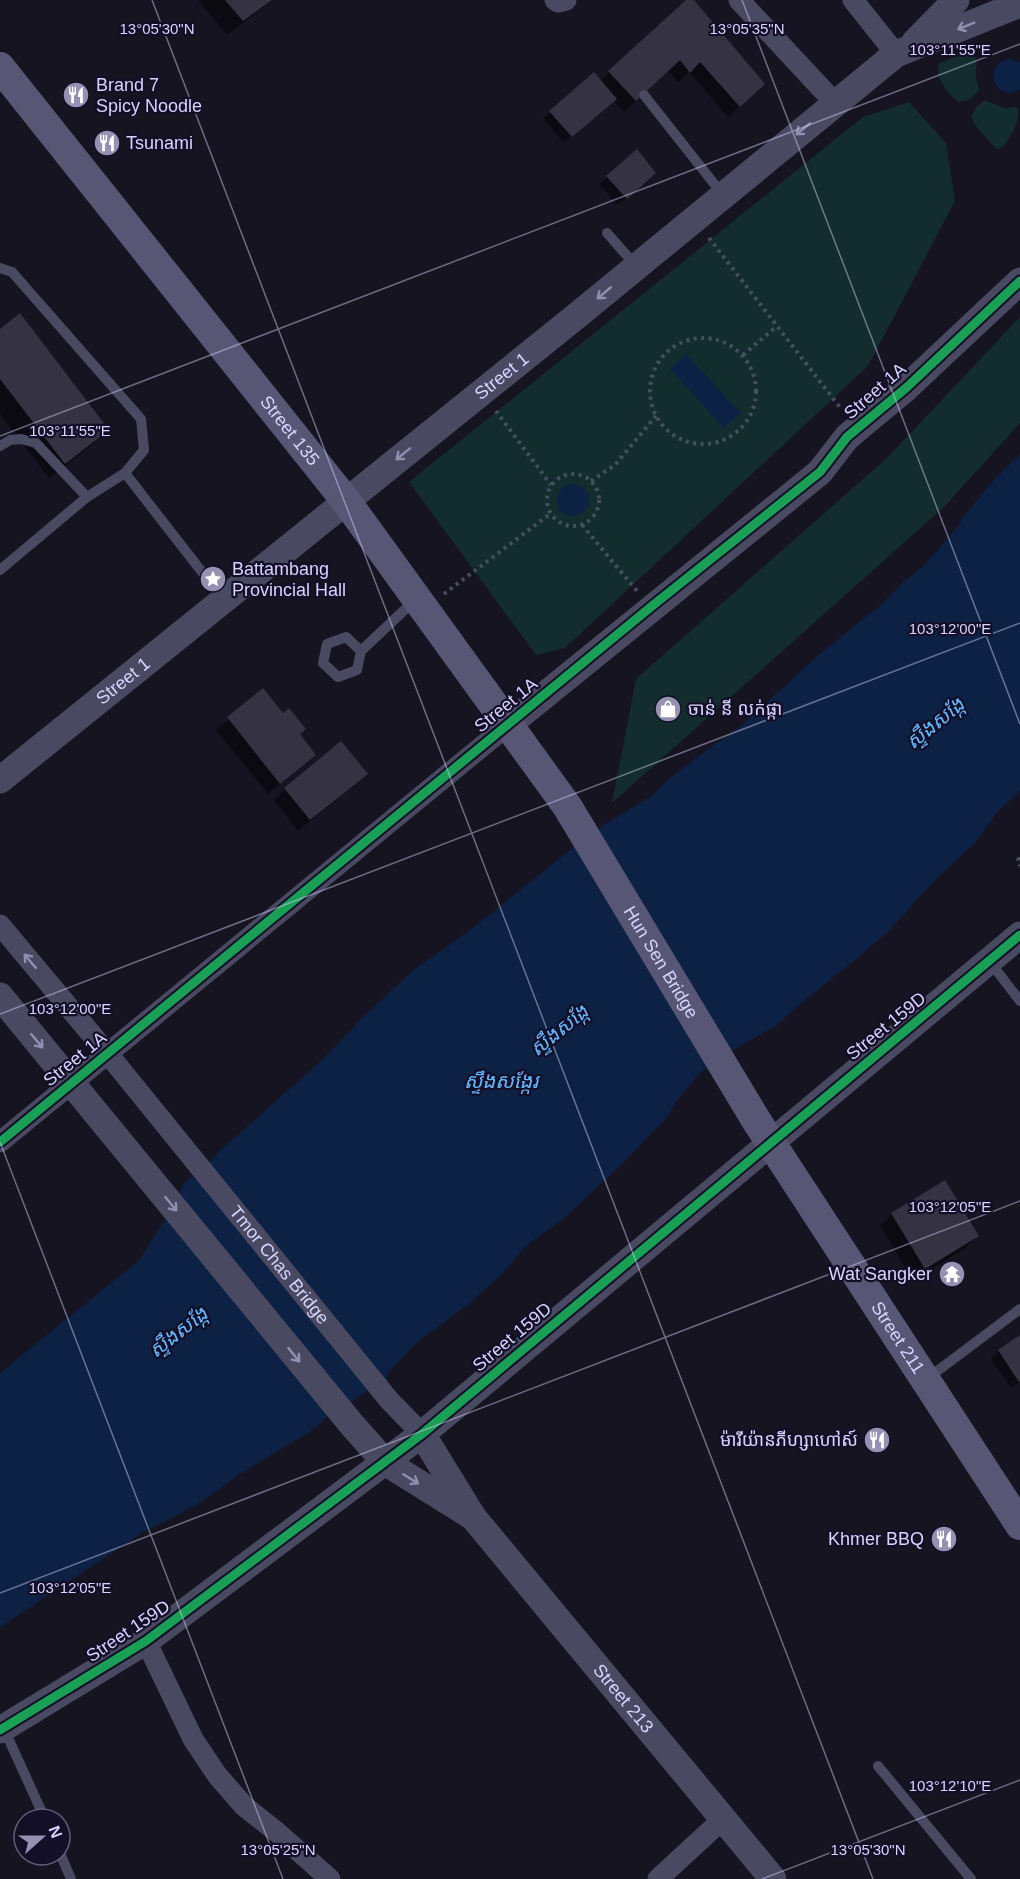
<svg xmlns="http://www.w3.org/2000/svg" width="1020" height="1879" font-family="Arial,'Noto Sans Khmer',sans-serif">
	<rect width="100%" height="100%" fill="#161421"/>
	<g fill="#132c2d">
		<path d="M971 51C981 63 975 63 976 75 976 81 979 85 979 91L969 100 958 102C948 92 934 79 939 63Z"/>
		<path d="M984 100 1007 109 1012 107 1018 108C1020 122 1011 137 1002 148L997 149C990 143 986 137 980 131 967 117 971 112 984 100Z"/>
		<polygon points="909,102 946,143 955,201 868,366 565,648 536,655 409,482 863,117"/>
		<polygon points="1020,317 1020,423 944,507 612,803 636,679 888,457"/>
	</g>
	<g fill="#0d2144">
		<path d="M1009 59 1020 63V89C994 105 981 63 1009 59Z"/>
		<polygon points="686,354 741,413 724,428 670,369"/>
		<polygon points="1020,454 1020,790 1008,803 999,810 974,844 934,881 888,932 854,961 802,1002 777,1025 730,1052 700,1073 676,1102 665,1120 619,1167 563,1219 527,1245 502,1274 469,1304 416,1343 387,1374 389,1400 368,1390 341,1410 331,1414 309,1432 237,1476 201,1502 164,1522 145,1531 0,1627 0,1373 139,1260 168,1215 184,1183 201,1171 215,1155 321,1061 365,1015 412,971 473,928 591,833 654,794 669,779 705,751 735,731 821,653 882,604 904,581 923,567 958,526 964,516 991,483"/>
		<circle cx="573" cy="500" r="16"/>
	</g>
	<g fill="#0007">
		<polygon points="198,0 273,0 227,35"/>
		<polygon points="688,0 692,0 752,95 728,117 689,72 678,83 668,70 624,112 614,101 564,143 543,119 550,112 600,81"/>
		<polygon points="637,151 646,180 618,205 599,184"/>
		<polygon points="0,331 107,430 92,445 49,478 0,414"/>
		<polygon points="263,690 314,755 268,794 216,730"/>
		<polygon points="366,774 354,785 298,831 274,800 285,789"/>
		<polygon points="892,1214 977,1236 966,1248 913,1280 880,1226"/>
		<polygon points="1020,1337 1020,1382 1011,1388 991,1359 999,1351"/>
	</g>
	<g fill="#343243">
		<polygon points="225,0 272,0 243,21"/>
		<polygon points="686,0 694,0 765,84 740,107 700,62 690,73 680,60 636,101 608,71"/>
		<polygon points="594,72 617,99 572,137 549,111"/>
		<polygon points="637,149 656,173 627,199 606,176"/>
		<polygon points="20,313 109,430 65,464 0,379 0,329"/>
		<polygon points="263,688 283,713 289,708 306,729 300,734 316,755 280,784 227,717"/>
		<polygon points="341,741 368,774 310,820 284,788"/>
		<polygon points="945,1180 979,1236 925,1269 891,1213"/>
		<polygon points="1020,1335 1020,1381 1019,1382 998,1350"/>
	</g>
	<g fill="none" stroke-linecap="round" stroke-linejoin="round">
		<g stroke="#44505f" stroke-width="4" stroke-dasharray="3 4.5" stroke-linecap="butt">
			<polyline points="709,238 842,410"/>
			<circle cx="703" cy="391" r="53"/>
			<polyline points="743,355 777,326"/>
			<polyline points="496,411 551,485"/>
			<circle cx="573" cy="500" r="26"/>
			<polyline points="591,481 615,465 656,416"/>
			<polyline points="582,525 637,591"/>
			<polyline points="444,594 550,514"/>
			<polyline points="1020,858 1018,860 1020,866"/>
		</g>
		<g stroke="#4a4962" stroke-width="10">
			<polyline points="644,95 723,195"/>
			<polyline points="607,233 636,266"/>
			<polyline points="0,268 12,272 141,419 144,450 125,473 87,497 0,570"/>
			<polyline points="0,446 10,440 21,439 36,443 87,497"/>
			<polyline points="125,473 223,599"/>
			<polyline points="361,651 346,637 327,644 323,663 338,677 357,670 361,651 416,599"/>
			<polyline points="990,962 1020,1001"/>
			<polyline points="928,1378 1020,1309"/>
			<polyline points="4,1729 45,1819"/>
			<polyline points="878,1766 971,1879"/>
			<polyline points="60,1853 71,1879"/>
		</g>
		<g stroke="#4a4962" stroke-width="21">
			<polyline points="555,0 558,2 566,0"/>
			<polyline points="739,0 835,103"/>
			<polyline points="853,0 896,54"/>
			<path id="s1" d="M0 925 108 1054 389 1400 422 1434"/>
			<polyline points="0,1142 508,725"/>
			<polyline points="146,1641 193,1739 217,1775 244,1806 278,1833 330,1879"/>
			<polyline points="658,1879 723,1819"/>
		</g>
		<g stroke="#4a4962" stroke-width="27">
			<polyline points="915,42 956,0"/>
			<polyline points="508,725 820,472 847,437 906,388 1020,281"/>
			<path id="s2" d="M0 780 574 318 896 54 1020 4"/>
			<polyline points="0,996 353,1426 385,1462 473,1517"/>
			<path id="s3" d="M422 1434 473 1517 773 1879"/>
			<polyline points="0,1730 146,1641 422,1434 1020,935"/>
		</g>
		<path stroke="#575674" stroke-width="30" id="s4" d="M0 67 346 501 567 806 756 1120 1020 1525"/>
		<defs>
			<g id="cycleway">
				<polyline points="0,1142 652,606 820,472 847,437 906,388 1020,281"/>
				<polyline points="0,1730 146,1641 422,1434 1020,935"/>
			</g>
		</defs>
		<use href="#cycleway" stroke="#130f26" stroke-width="13"/>
		<use href="#cycleway" stroke="#1a9f57" stroke-width="9"/>
	</g>
	<defs><path id="oneway-shaft" d="M-6 0H5M1.5-3L5.5 0L1.5 3" fill="none" stroke-width="1.6" stroke-linecap="round" stroke-linejoin="round" transform="scale(1.5)"/></defs>
	<g stroke="#928eb0">
		<use href="#oneway-shaft" transform="translate(966 26) rotate(158)"/>
		<use href="#oneway-shaft" transform="translate(803 129) rotate(141)"/>
		<use href="#oneway-shaft" transform="translate(604 293) rotate(140)"/>
		<use href="#oneway-shaft" transform="translate(403 454) rotate(141)"/>
		<use href="#oneway-shaft" transform="translate(30 961) rotate(-130)"/>
		<use href="#oneway-shaft" transform="translate(37 1041) rotate(50)"/>
		<use href="#oneway-shaft" transform="translate(171 1204) rotate(51)"/>
		<use href="#oneway-shaft" transform="translate(294 1355) rotate(51)"/>
		<use href="#oneway-shaft" transform="translate(411 1479) rotate(32)"/>
	</g>
	<path fill="none" stroke="#d9d4ff" stroke-width="1.5" stroke-opacity="0.45" d="M152 0 873 1879M742 0 1020 724M0 436 1020 44M0 1014 1020 623M0 1142 283 1879M0 1593 1020 1201M762 1879 1020 1780"/>
	<defs>
		<symbol id="restaurant-disc" viewBox="-11 -11 22 22"><circle r="9.5" fill="#9591b1" stroke="#130f26"/><path d="M-5-6h1v4h1v-4h1v4h1v-4h1v5L-1.5 .5V6h-2V.5L-5-1ZM5-6V6H3V1.5H1.5Q1.5-4 5-6Z" fill="#fff"/></symbol>
		<symbol id="sight-disc" viewBox="-11 -11 22 22"><circle r="9.5" fill="#9591b1" stroke="#130f26"/><path d="M0-6L1.8-2.2L6-1.7L2.9 1.2L3.7 5.4L0 3.3L-3.7 5.4L-2.9 1.2L-6-1.7L-1.8-2.2Z" fill="#fff"/></symbol>
		<symbol id="shop-disc" viewBox="-11 -11 22 22"><circle r="9.5" fill="#9591b1" stroke="#130f26"/><path d="M-5-2.5h2.3a2.7 3.5 0 0 1 5.4 0H5L5.5 6h-11ZM-1.5-2.5h3a1.5 2.3 0 0 0-3 0Z" fill="#fff"/></symbol>
		<symbol id="temple-disc" viewBox="-11 -11 22 22"><circle r="9.5" fill="#9591b1" stroke="#130f26"/><path d="M0-6L5-2H3V0L6.5 2.5H4V6H1.5V3h-3V6H-4V2.5H-6.5L-3 0V-2H-5Z" fill="#fff"/></symbol>
	</defs>
	<g fill-rule="evenodd">
		<use href="#restaurant-disc" x="61" y="80" width="30" height="30"/>
		<use href="#restaurant-disc" x="92" y="128" width="30" height="30"/>
		<use href="#sight-disc" x="198" y="564" width="30" height="30"/>
		<use href="#shop-disc" x="653" y="694" width="30" height="30"/>
		<use href="#temple-disc" x="937" y="1259" width="30" height="30"/>
		<use href="#restaurant-disc" x="862" y="1425" width="30" height="30"/>
		<use href="#restaurant-disc" x="929" y="1524" width="30" height="30"/>
	</g>
	<g text-anchor="middle" stroke-width="4.5" stroke-linejoin="round" paint-order="stroke">
		<g font-size="18" fill="#d9d4ff" stroke="#130f26" text-anchor="start">
			<text x="96" y="91">Brand 7<tspan x="96" dy="21">Spicy Noodle</tspan></text>
			<text x="126" y="149">Tsunami</text>
			<text x="232" y="575">Battambang<tspan x="232" dy="21">Provincial Hall</tspan></text>
			<text x="688" y="715">ចាន់ នី លក់ផ្កា</text>
			<text x="932" y="1280" text-anchor="end">Wat Sangker</text>
			<text x="858" y="1446" text-anchor="end">ម៉ារីយ៉ានភីហ្សាហៅស៍</text>
			<text x="924" y="1545" text-anchor="end">Khmer BBQ</text>
		</g>
		<g font-size="18" fill="#d9d4ff" stroke="#130f26">
			<text dy="6" stroke="none"><textPath href="#s2" startOffset="644">Street 1</textPath></text>
			<text transform="translate(875 391) rotate(-41)" y="6">Street 1A</text>
			<text dy="6" stroke="none"><textPath href="#s4" startOffset="465">Street 135</textPath></text>
			<text dy="6" stroke="none"><textPath href="#s2" startOffset="158">Street 1</textPath></text>
			<text transform="translate(506 705) rotate(-39)" y="6">Street 1A</text>
			<text dy="6" stroke="none"><textPath href="#s4" startOffset="1114">Hun Sen Bridge</textPath></text>
			<text transform="translate(886 1026) rotate(-39)" y="6">Street 159D</text>
			<text transform="translate(75 1059) rotate(-39)" y="6">Street 1A</text>
			<text dy="6" stroke="none"><textPath href="#s1" startOffset="440">Tmor Chas Bridge</textPath></text>
			<text transform="translate(512 1337) rotate(-40)" y="6">Street 159D</text>
			<text dy="6" stroke="none"><textPath href="#s4" startOffset="1558">Street 211</textPath></text>
			<text transform="translate(128 1631) rotate(-34)" y="6">Street 159D</text>
			<text dy="6" stroke="none"><textPath href="#s3" startOffset="333">Street 213</textPath></text>
		</g>
		<g font-size="20" font-style="italic" fill="#62b6ff" stroke="#130f26">
			<text transform="translate(935 723) rotate(-39)" y="7">ស្ទឹងសង្កែ</text>
			<text transform="translate(559 1030) rotate(-39)" y="7">ស្ទឹងសង្កែ</text>
			<text x="501" y="1088">ស្ទឹងសង្កែរ</text>
			<text transform="translate(178 1332) rotate(-38)" y="7">ស្ទឹងសង្កែ</text>
		</g>
	</g>
	<g font-size="15" text-anchor="middle" fill="#d9d4ff" stroke="#130f26" stroke-width="4.5" stroke-linejoin="round" paint-order="stroke">
		<text x="157" y="34">13°05'30"N</text>
		<text x="747" y="34">13°05'35"N</text>
		<text x="950" y="55">103°11'55"E</text>
		<text x="70" y="436">103°11'55"E</text>
		<text x="950" y="634">103°12'00"E</text>
		<text x="70" y="1014">103°12'00"E</text>
		<text x="950" y="1212">103°12'05"E</text>
		<text x="70" y="1593">103°12'05"E</text>
		<text x="950" y="1791">103°12'10"E</text>
		<text x="278" y="1855">13°05'25"N</text>
		<text x="868" y="1855">13°05'30"N</text>
	</g>
	<g transform="translate(42 1837) rotate(69)"><circle r="28" fill="#130f26" stroke="#625e7d" stroke-width="1.5"/>
	<path d="M0-4.5L10 22L0 15L-10 22Z" fill="#9591b1"/>
	<text y="-9" font-size="16" font-weight="bold" text-anchor="middle" fill="#d9d4ff">N</text>
	</g>
</svg>
